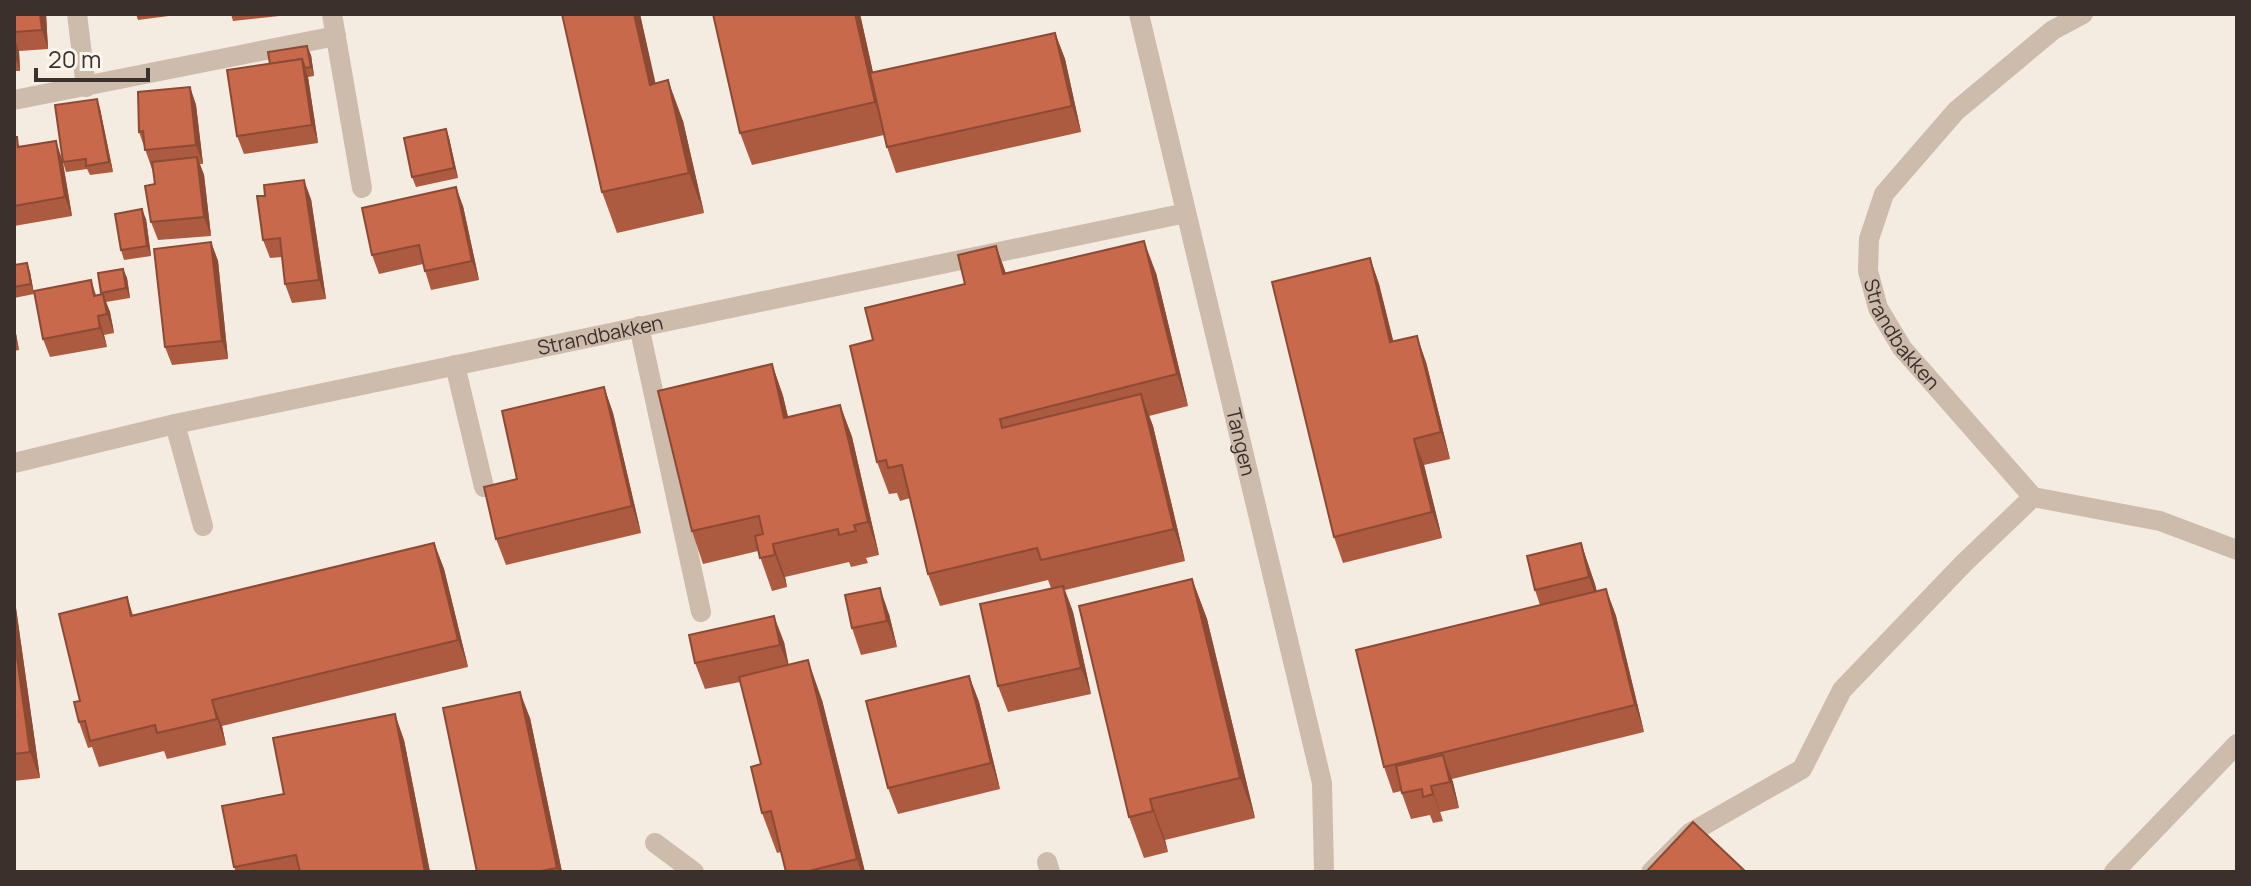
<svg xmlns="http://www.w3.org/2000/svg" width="2251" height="886" font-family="Manrope,sans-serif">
	<rect width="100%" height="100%" fill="#f4ebe1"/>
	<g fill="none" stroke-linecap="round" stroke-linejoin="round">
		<g stroke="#cdbbac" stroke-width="20">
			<polyline points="77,14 86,87"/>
			<polyline points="332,14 362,188"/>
			<path id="s1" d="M1139 14 1322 783 1324 872"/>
			<path id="s2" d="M2083 14 2053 30 1956 111 1884 194 1869 239 1868 271 1878 308 1902 348 2033 497 2160 521 2237 550"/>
			<polyline points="14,100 336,36"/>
			<polyline points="639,326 701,612"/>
			<polyline points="455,365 484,487"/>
			<polyline points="175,424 203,526"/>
			<path id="s3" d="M14 463 175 424 1186 213"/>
			<polyline points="655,843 694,872"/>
			<polyline points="1047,862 1050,872"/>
			<polyline points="1651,872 1690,833 1802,769 1842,690 1964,563 2033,497"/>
			<polyline points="2114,872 2237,744"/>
		</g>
	</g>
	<g fill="#ac5a40">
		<polygon points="14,14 46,14 48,49 19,51 20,71 14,71"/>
		<polygon points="136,14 184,14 138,20"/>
		<polygon points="231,14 288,14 288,15 233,21"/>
		<polygon points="562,14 640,14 655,84 683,121 704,213 617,233 602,192"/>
		<polygon points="713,14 860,14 873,73 1055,33 1065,59 1081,132 896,173 887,147 884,135 752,165 740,133"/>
		<polygon points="311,55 314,76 308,77 318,143 244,154 237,136 270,64"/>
		<polygon points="190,87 196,105 203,164 200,164 204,175 211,236 158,240 151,222 155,184 153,169 152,169 139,132"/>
		<polygon points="97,99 100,109 113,172 90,175 87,169 66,172 63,162 72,216 14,226 14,137 20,147 63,161"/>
		<polygon points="446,129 449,138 458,178 416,187 412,177"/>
		<polygon points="311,199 326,299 292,303 285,284 282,257 270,258 263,240"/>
		<polygon points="463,206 479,280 431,290 423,264 379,274 372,255"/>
		<polygon points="146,219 151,256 124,260 121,250"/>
		<polygon points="211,242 218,261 228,359 172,365 165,347"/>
		<polygon points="996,246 1006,274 1156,273 1188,406 1149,416 1153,426 1185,561 1065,590 1073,612 1091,694 1008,712 998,686 1051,588 1048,580 940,606 928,574 910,498 900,501 897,493 889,494 877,462 873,340 965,284"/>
		<polygon points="1370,258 1379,284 1393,341 1426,362 1450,459 1424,465 1442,538 1343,563 1334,537"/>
		<polygon points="27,263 30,272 34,294 14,298 14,265"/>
		<polygon points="123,269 127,278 130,298 106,302 110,312 114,333 104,335 107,347 50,357 43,339 91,280 96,295 102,294 98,273"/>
		<polygon points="14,323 19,350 14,351"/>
		<polygon points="772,364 783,396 788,417 840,405 852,437 879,555 866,558 868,563 851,567 849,562 785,577 787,587 772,591 758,551 703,564 692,531"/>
		<polygon points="604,387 613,413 641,533 506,565 496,539 517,479"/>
		<polygon points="434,543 444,569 468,667 222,726 226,745 167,759 164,751 99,767 92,747 88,748 79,722 127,597 133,615"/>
		<polygon points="1581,543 1597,592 1606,589 1616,616 1644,732 1452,779 1459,808 1440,812 1443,821 1433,823 1430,815 1411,819 1401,791 1393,793 1384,767 1540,605 1535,590"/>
		<polygon points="1192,579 1207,619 1255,818 1165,840 1168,852 1144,858 1129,817"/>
		<polygon points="14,594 40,778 14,781"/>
		<polygon points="889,614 897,647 861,655 852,628"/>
		<polygon points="784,642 788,665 822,700 865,872 786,872 781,852 777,853 762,813 761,764 740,682 705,689 695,663"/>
		<polygon points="969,676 979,702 1000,789 898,814 888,788"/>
		<polygon points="530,718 562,872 477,872"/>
		<polygon points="404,740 430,872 236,872 234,867 284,794"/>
	</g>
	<g fill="#8c4a34">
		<polygon points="40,14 46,14 48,49 42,30"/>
		<polygon points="634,14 640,14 665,125 650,85"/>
		<polygon points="855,14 860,14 887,135 875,102"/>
		<polygon points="1055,33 1065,59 1081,132 1072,106"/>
		<polygon points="14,37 19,51 20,71 14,53"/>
		<polygon points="307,46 311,55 314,76 311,67"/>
		<polygon points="302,59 308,77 318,143 312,125"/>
		<polygon points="668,80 683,121 704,213 689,173"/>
		<polygon points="190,87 196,105 203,164 196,145"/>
		<polygon points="97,99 100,109 113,172 109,162"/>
		<polygon points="446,129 449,138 458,178 454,168"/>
		<polygon points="56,141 62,159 72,216 65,197"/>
		<polygon points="197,157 204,175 211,236 204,217"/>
		<polygon points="304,180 311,199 326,299 319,280"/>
		<polygon points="456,187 463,206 479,280 472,261"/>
		<polygon points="142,209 146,219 151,256 147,246"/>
		<polygon points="1144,241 1156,273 1188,406 1177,374"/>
		<polygon points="211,242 218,261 228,359 222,341"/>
		<polygon points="996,246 1008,279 1003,274"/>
		<polygon points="1370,258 1379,284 1400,368 1390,342"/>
		<polygon points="27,263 30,272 34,294 31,284"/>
		<polygon points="123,269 127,278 130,298 126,288"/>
		<polygon points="103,294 110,312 114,333 107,314"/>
		<polygon points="98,316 104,335 107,347 100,328"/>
		<polygon points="14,323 19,350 14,334"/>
		<polygon points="1417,336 1426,362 1450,459 1441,432"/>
		<polygon points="772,364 783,396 796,450 784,418"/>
		<polygon points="604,387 613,413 641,533 632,506"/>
		<polygon points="1141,394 1153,426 1185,561 1174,529"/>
		<polygon points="840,405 852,437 879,555 868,522"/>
		<polygon points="1414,439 1424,465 1442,538 1432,512"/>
		<polygon points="434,543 444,569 468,667 458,640"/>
		<polygon points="1581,543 1595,584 1603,617 1589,577"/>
		<polygon points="773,544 785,577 787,587 775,555"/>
		<polygon points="1192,579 1207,619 1255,818 1240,778"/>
		<polygon points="1063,586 1073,612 1091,694 1081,668"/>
		<polygon points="880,588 889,614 897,647 887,621"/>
		<polygon points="1606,589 1616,616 1644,732 1635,705"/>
		<polygon points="14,594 40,778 30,752 14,636"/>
		<polygon points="774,616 784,642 790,671 780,645"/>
		<polygon points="808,660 822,700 865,872 861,872 857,859"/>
		<polygon points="969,676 979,702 1000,789 991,763"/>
		<polygon points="520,692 530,718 562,872 559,872 557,868"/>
		<polygon points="212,700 222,726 226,745 217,719"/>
		<polygon points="395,714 404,740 430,872 425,872"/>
		<polygon points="1443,755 1453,782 1459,808 1450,782"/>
		<polygon points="1431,786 1440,812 1443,821 1433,794"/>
		<polygon points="1150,799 1165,840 1168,852 1153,811"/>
	</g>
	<g fill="#c8694b" stroke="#8c4a34" stroke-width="2">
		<polygon points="14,14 40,14 42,30 14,32"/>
		<polygon points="562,14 634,14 650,85 668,80 689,173 602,192"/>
		<polygon points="713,14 855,14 875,102 740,133"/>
		<polygon points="1055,33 1072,106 887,147 870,73"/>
		<polygon points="307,46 311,67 305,68 302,59 270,64 268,52"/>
		<polygon points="302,59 312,125 237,136 227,70"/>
		<polygon points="190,87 196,145 145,150 143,131 139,132 138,92"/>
		<polygon points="97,99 109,162 86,166 86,159 63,162 55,105"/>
		<polygon points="446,129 454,168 412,177 404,138"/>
		<polygon points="14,137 17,137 18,147 56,141 65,197 14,206"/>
		<polygon points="197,157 204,217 151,222 145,186 155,184 152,162"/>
		<polygon points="304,180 319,280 285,284 280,238 263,240 257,196 265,196 264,185"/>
		<polygon points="456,187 472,261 425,271 419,245 372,255 362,208"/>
		<polygon points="142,209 147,246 121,250 115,214"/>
		<polygon points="1144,241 1177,374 1000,419 1002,428 1141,394 1174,529 1041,560 1037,548 928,574 902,465 888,468 886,460 877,462 850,346 873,340 865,308 965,284 958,255 996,246 1003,274"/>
		<polygon points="211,242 222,341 165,347 154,249"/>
		<polygon points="1370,258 1390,342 1417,336 1441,432 1414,439 1432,512 1334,537 1272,282"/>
		<polygon points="27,263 31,284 14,287 14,265"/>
		<polygon points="123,269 126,288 101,293 98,273"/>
		<polygon points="91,280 94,296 103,294 107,314 98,316 100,328 43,339 34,291"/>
		<polygon points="772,364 784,418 840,405 868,522 854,525 856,531 839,535 838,529 773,544 775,555 760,558 755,536 763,534 759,516 692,531 658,391"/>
		<polygon points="604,387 632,506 496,539 484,487 517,479 502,411"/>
		<polygon points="434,543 458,640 212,700 217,719 157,733 155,725 90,741 85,721 79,722 74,702 80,701 59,614 127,597 131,616"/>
		<polygon points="1581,543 1589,577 1535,590 1527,556"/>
		<polygon points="1192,579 1240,778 1150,799 1153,811 1129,817 1079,606"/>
		<polygon points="1063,586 1081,668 998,686 980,604"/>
		<polygon points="880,588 887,621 852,628 845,595"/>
		<polygon points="1606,589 1635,705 1384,767 1356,650"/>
		<polygon points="774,616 780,645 695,663 689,635"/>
		<polygon points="14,636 30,752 14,754"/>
		<polygon points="808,660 857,859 805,872 786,872 771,811 762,813 751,767 761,764 739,677"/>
		<polygon points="969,676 991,763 888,788 866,701"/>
		<polygon points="520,692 557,868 536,872 477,872 443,708"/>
		<polygon points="395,714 425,872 300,872 296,855 234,867 222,806 284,794 273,738"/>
		<polygon points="1443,755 1450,782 1431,786 1433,794 1423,797 1422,789 1402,793 1396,766"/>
		<polygon points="1693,822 1746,872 1646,872"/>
	</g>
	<g text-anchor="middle" stroke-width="6" stroke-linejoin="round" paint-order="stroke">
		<g font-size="20" fill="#3b302b" stroke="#fbf5ee">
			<text dy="7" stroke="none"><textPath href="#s2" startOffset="422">Strandbakken</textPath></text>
			<text dy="7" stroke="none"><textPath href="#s3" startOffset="600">Strandbakken</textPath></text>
			<text dy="7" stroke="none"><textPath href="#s1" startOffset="440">Tangen</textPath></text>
		</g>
	</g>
	<rect width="2251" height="886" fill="none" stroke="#3b302b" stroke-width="32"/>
	<path d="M36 68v12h112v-12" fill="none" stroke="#3b302b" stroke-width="4"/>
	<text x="48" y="68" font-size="24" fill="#3b302b" stroke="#fbf5ee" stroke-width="6" paint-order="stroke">20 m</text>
</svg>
